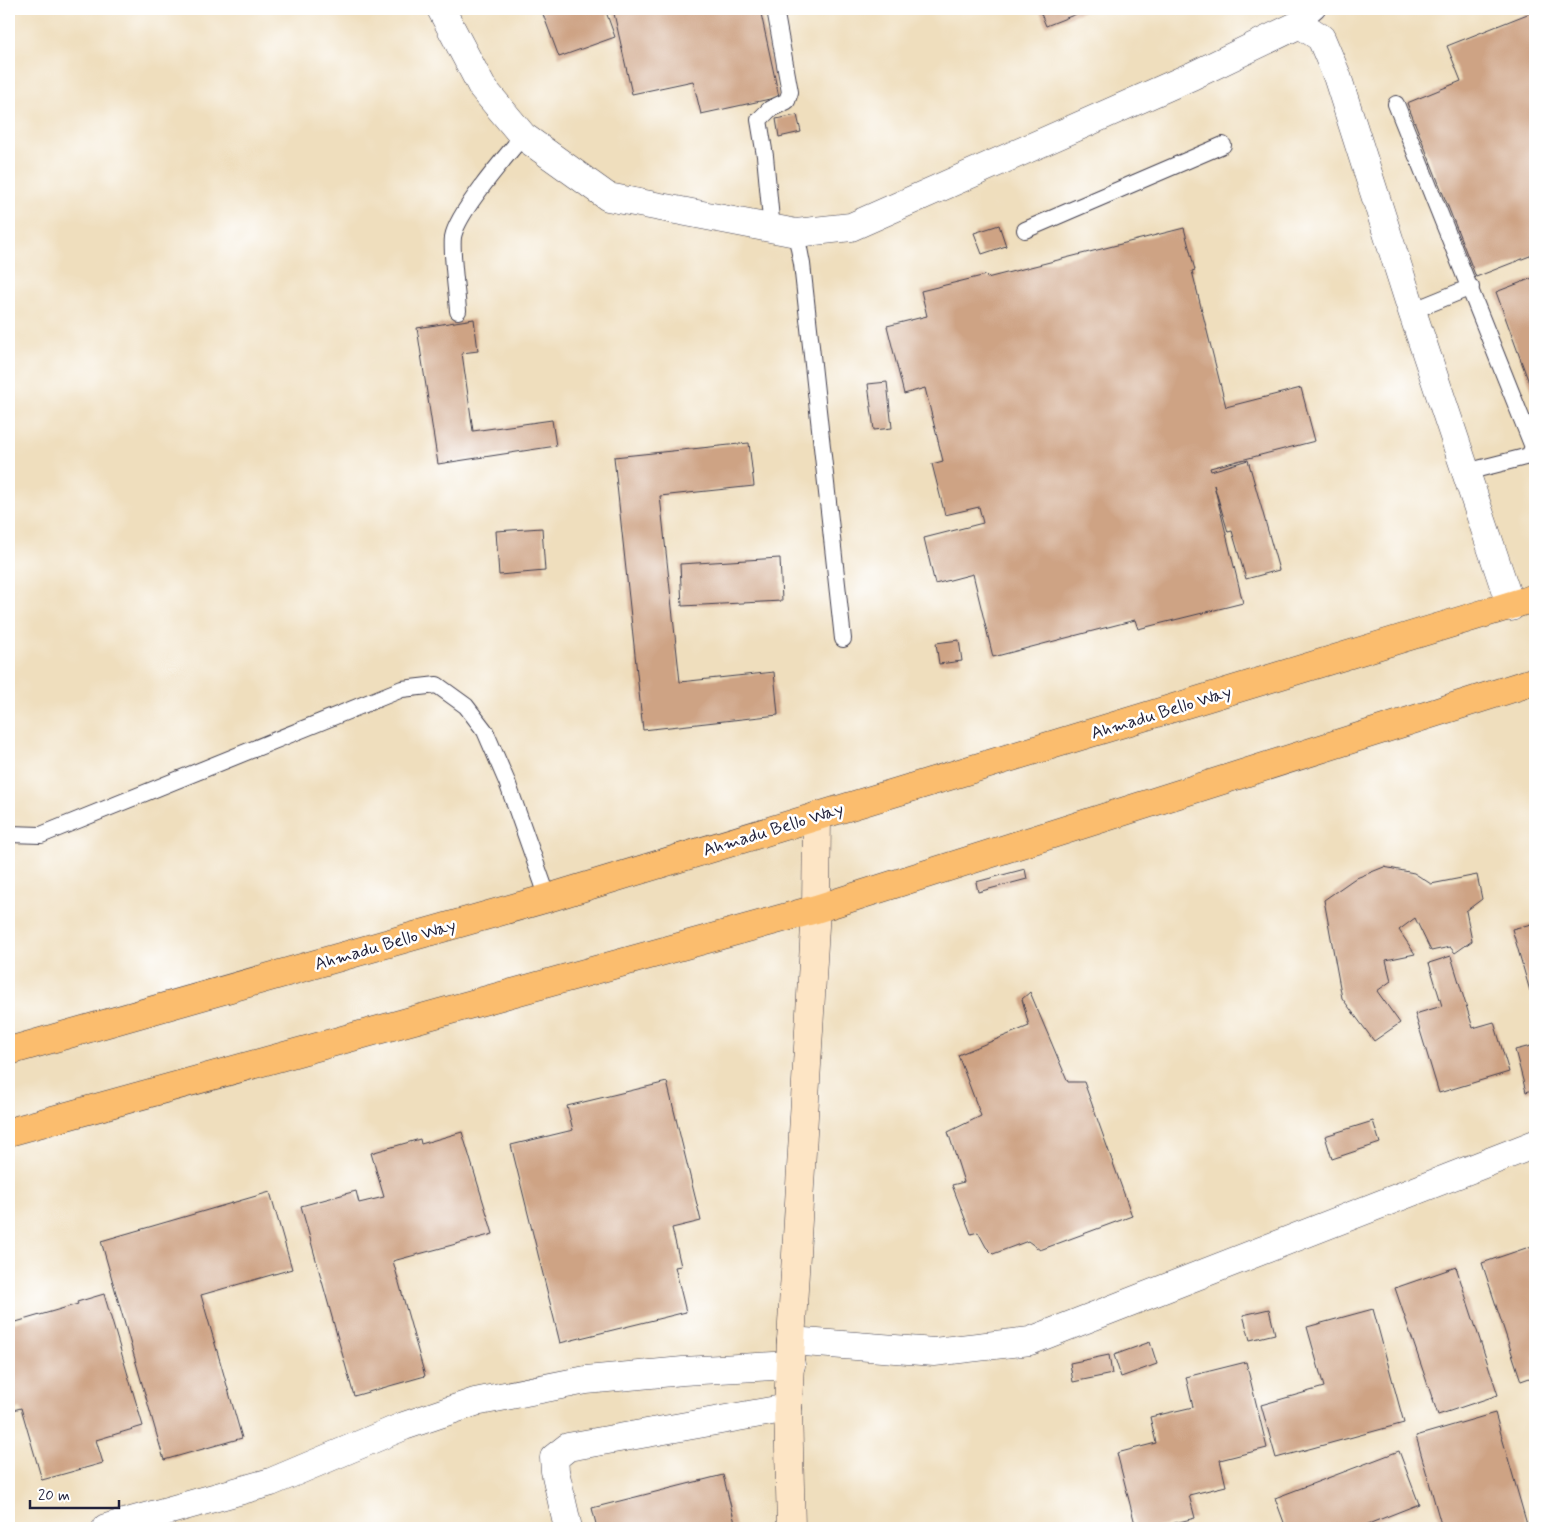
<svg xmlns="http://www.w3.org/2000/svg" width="1544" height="1537" font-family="Mynerve,sans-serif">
	<rect width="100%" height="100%" fill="#fff"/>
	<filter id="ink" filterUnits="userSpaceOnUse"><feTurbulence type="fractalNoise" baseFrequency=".02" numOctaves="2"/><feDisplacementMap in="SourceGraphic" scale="10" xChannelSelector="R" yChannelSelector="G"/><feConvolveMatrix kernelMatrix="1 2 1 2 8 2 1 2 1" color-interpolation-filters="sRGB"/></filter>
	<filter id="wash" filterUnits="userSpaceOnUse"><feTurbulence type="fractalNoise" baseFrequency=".0096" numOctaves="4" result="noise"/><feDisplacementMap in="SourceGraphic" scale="20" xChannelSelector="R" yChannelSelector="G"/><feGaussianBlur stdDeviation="1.12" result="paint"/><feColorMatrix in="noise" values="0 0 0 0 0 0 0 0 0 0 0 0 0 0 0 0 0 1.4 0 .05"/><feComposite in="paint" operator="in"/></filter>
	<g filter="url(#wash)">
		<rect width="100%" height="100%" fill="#efdebd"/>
		<g id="blocks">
			<g fill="#cea384">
				<polygon points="541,9 605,9 615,37 559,57"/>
				<polygon points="613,9 760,9 779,97 701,114 693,81 632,94"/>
				<polygon points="1039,9 1089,9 1046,26"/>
				<polygon points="1535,11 1535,254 1476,277 1407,103 1461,81 1447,46"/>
				<polygon points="797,115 801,132 779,137 776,119"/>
				<polygon points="999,225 1006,246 982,254 974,233"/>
				<polygon points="1184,228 1195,270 1192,271 1226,407 1301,388 1315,441 1210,468 1211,471 1248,460 1279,570 1246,579 1232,531 1228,532 1214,485 1243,603 1138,629 1135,620 993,657 973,574 935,584 924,538 983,523 979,507 945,515 932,464 943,461 925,388 904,394 887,326 927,316 921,291 986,275 987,278"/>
				<polygon points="1535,277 1535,399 1496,292"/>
				<polygon points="474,319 478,351 462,353 473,431 552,420 556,446 438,464 417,328"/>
				<polygon points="887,382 892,428 874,430 868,384"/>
				<polygon points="749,443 754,486 660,496 680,682 774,672 778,715 643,730 614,457"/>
				<polygon points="542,528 545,571 499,575 496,531"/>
				<polygon points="780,558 782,601 682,606 680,564"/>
				<polygon points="959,640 962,661 939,664 936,643"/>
				<polygon points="1384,867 1414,873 1431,884 1477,875 1482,899 1466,911 1472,941 1455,953 1450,947 1431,951 1415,918 1399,930 1415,954 1386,960 1391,981 1377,991 1400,1023 1374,1041 1342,998 1324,900 1354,879"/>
				<polygon points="1025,869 1027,879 978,892 976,882"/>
				<polygon points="1535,923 1535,990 1530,991 1512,929"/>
				<polygon points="1451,956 1473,1028 1494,1022 1509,1072 1439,1093 1415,1014 1442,1006 1429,963"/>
				<polygon points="1030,992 1068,1082 1084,1082 1132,1216 1040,1250 1028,1241 993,1254 986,1247 978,1232 971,1234 952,1185 964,1182 948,1132 981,1116 958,1055 1029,1026 1022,999"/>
				<polygon points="1535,1045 1535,1089 1526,1092 1515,1050"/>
				<polygon points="667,1082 701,1221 672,1228 681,1266 675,1267 686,1312 560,1343 511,1145 573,1130 567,1106"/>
				<polygon points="1373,1121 1380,1143 1332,1159 1325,1136"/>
				<polygon points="462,1132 493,1234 393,1261 425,1376 354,1396 301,1206 356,1191 359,1203 384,1197 371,1153 420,1139 421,1144"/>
				<polygon points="270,1192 292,1269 201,1295 242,1438 164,1460 101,1241"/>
				<polygon points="1535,1245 1535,1376 1521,1381 1482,1263"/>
				<polygon points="1456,1267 1498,1395 1438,1415 1395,1288"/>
				<polygon points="104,1294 143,1426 96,1440 103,1463 42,1480 21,1408 9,1411 9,1324 78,1304 77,1302"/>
				<polygon points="1269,1309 1275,1334 1250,1340 1243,1315"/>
				<polygon points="1373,1309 1404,1423 1276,1458 1261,1405 1324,1387 1307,1327"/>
				<polygon points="1150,1342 1157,1364 1121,1377 1114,1355"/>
				<polygon points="1109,1355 1112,1374 1073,1382 1070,1363"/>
				<polygon points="1246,1362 1267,1448 1220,1460 1226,1486 1189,1495 1195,1518 1155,1528 1136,1528 1117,1453 1156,1443 1150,1417 1193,1407 1186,1377"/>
				<polygon points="1495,1413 1528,1528 1442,1528 1416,1436"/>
				<polygon points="1399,1451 1419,1504 1358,1528 1286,1528 1275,1498"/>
				<polygon points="723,1475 736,1527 597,1528 592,1508"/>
				<polygon points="523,1522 524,1528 503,1528"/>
			</g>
		</g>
	</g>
	<g filter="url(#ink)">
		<use href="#blocks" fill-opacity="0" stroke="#413e4e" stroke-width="1"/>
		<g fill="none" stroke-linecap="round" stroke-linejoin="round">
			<defs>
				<g id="lane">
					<polyline points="1300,24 1317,9"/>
					<polyline points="1396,104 1533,447 1529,456 1466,472"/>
					<polyline points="772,230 765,156 759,120 770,109 787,101 790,92 775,9"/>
					<polyline points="1025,230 1223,145"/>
					<polyline points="796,233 802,264 843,639"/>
					<path d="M458 311C457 292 451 254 453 237 457 213 506 156 523 136"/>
					<polyline points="1412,311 1471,287"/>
					<polyline points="9,834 41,835 402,689 437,685 466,706 485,731 507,782 548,898"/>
				</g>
				<g id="street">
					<polyline points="441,9 482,87 523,136 608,197 796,233 851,227 1192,76 1300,24 1321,38 1337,76 1412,311 1511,607"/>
					<polyline points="791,1341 934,1352 1030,1341 1535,1144"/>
					<polyline points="106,1528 271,1482 404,1426 475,1402 586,1380 683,1371 791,1365"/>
					<polyline points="568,1528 555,1471 554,1458 568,1447 788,1408"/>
				</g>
				<polyline id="secondary" points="791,1528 788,1408 791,1341 816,909 817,816"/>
				<g id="primary">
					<polyline points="9,1051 548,898 1535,598"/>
					<polyline points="9,1132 816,909 1535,681"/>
				</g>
			</defs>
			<use href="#lane" stroke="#413e4e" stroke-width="18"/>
			<use href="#street" stroke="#413e4e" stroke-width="29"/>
			<use href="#secondary" stroke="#413e4e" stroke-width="29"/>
			<use href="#primary" stroke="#413e4e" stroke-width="29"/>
			<use href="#lane" stroke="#fff" stroke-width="16"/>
			<use href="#street" stroke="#fff" stroke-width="28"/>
			<use href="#secondary" stroke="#fde5c5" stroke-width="28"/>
			<use href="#primary" stroke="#fbbd6e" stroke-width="28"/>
		</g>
	</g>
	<g text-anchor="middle" stroke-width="5" stroke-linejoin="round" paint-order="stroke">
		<g font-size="18" fill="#22223b" stroke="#fff">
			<text transform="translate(1161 712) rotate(-17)" y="6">Ahmadu Bello Way</text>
			<text transform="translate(773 829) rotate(-17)" y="6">Ahmadu Bello Way</text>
			<text transform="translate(385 944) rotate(-16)" y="6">Ahmadu Bello Way</text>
		</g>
	</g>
	<rect width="1544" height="1537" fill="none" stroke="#fff" stroke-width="30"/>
	<path d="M30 1500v8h89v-8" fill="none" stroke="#22223b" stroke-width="2.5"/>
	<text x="38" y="1500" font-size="15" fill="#22223b" stroke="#ffffff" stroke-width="4" paint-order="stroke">20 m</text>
</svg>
